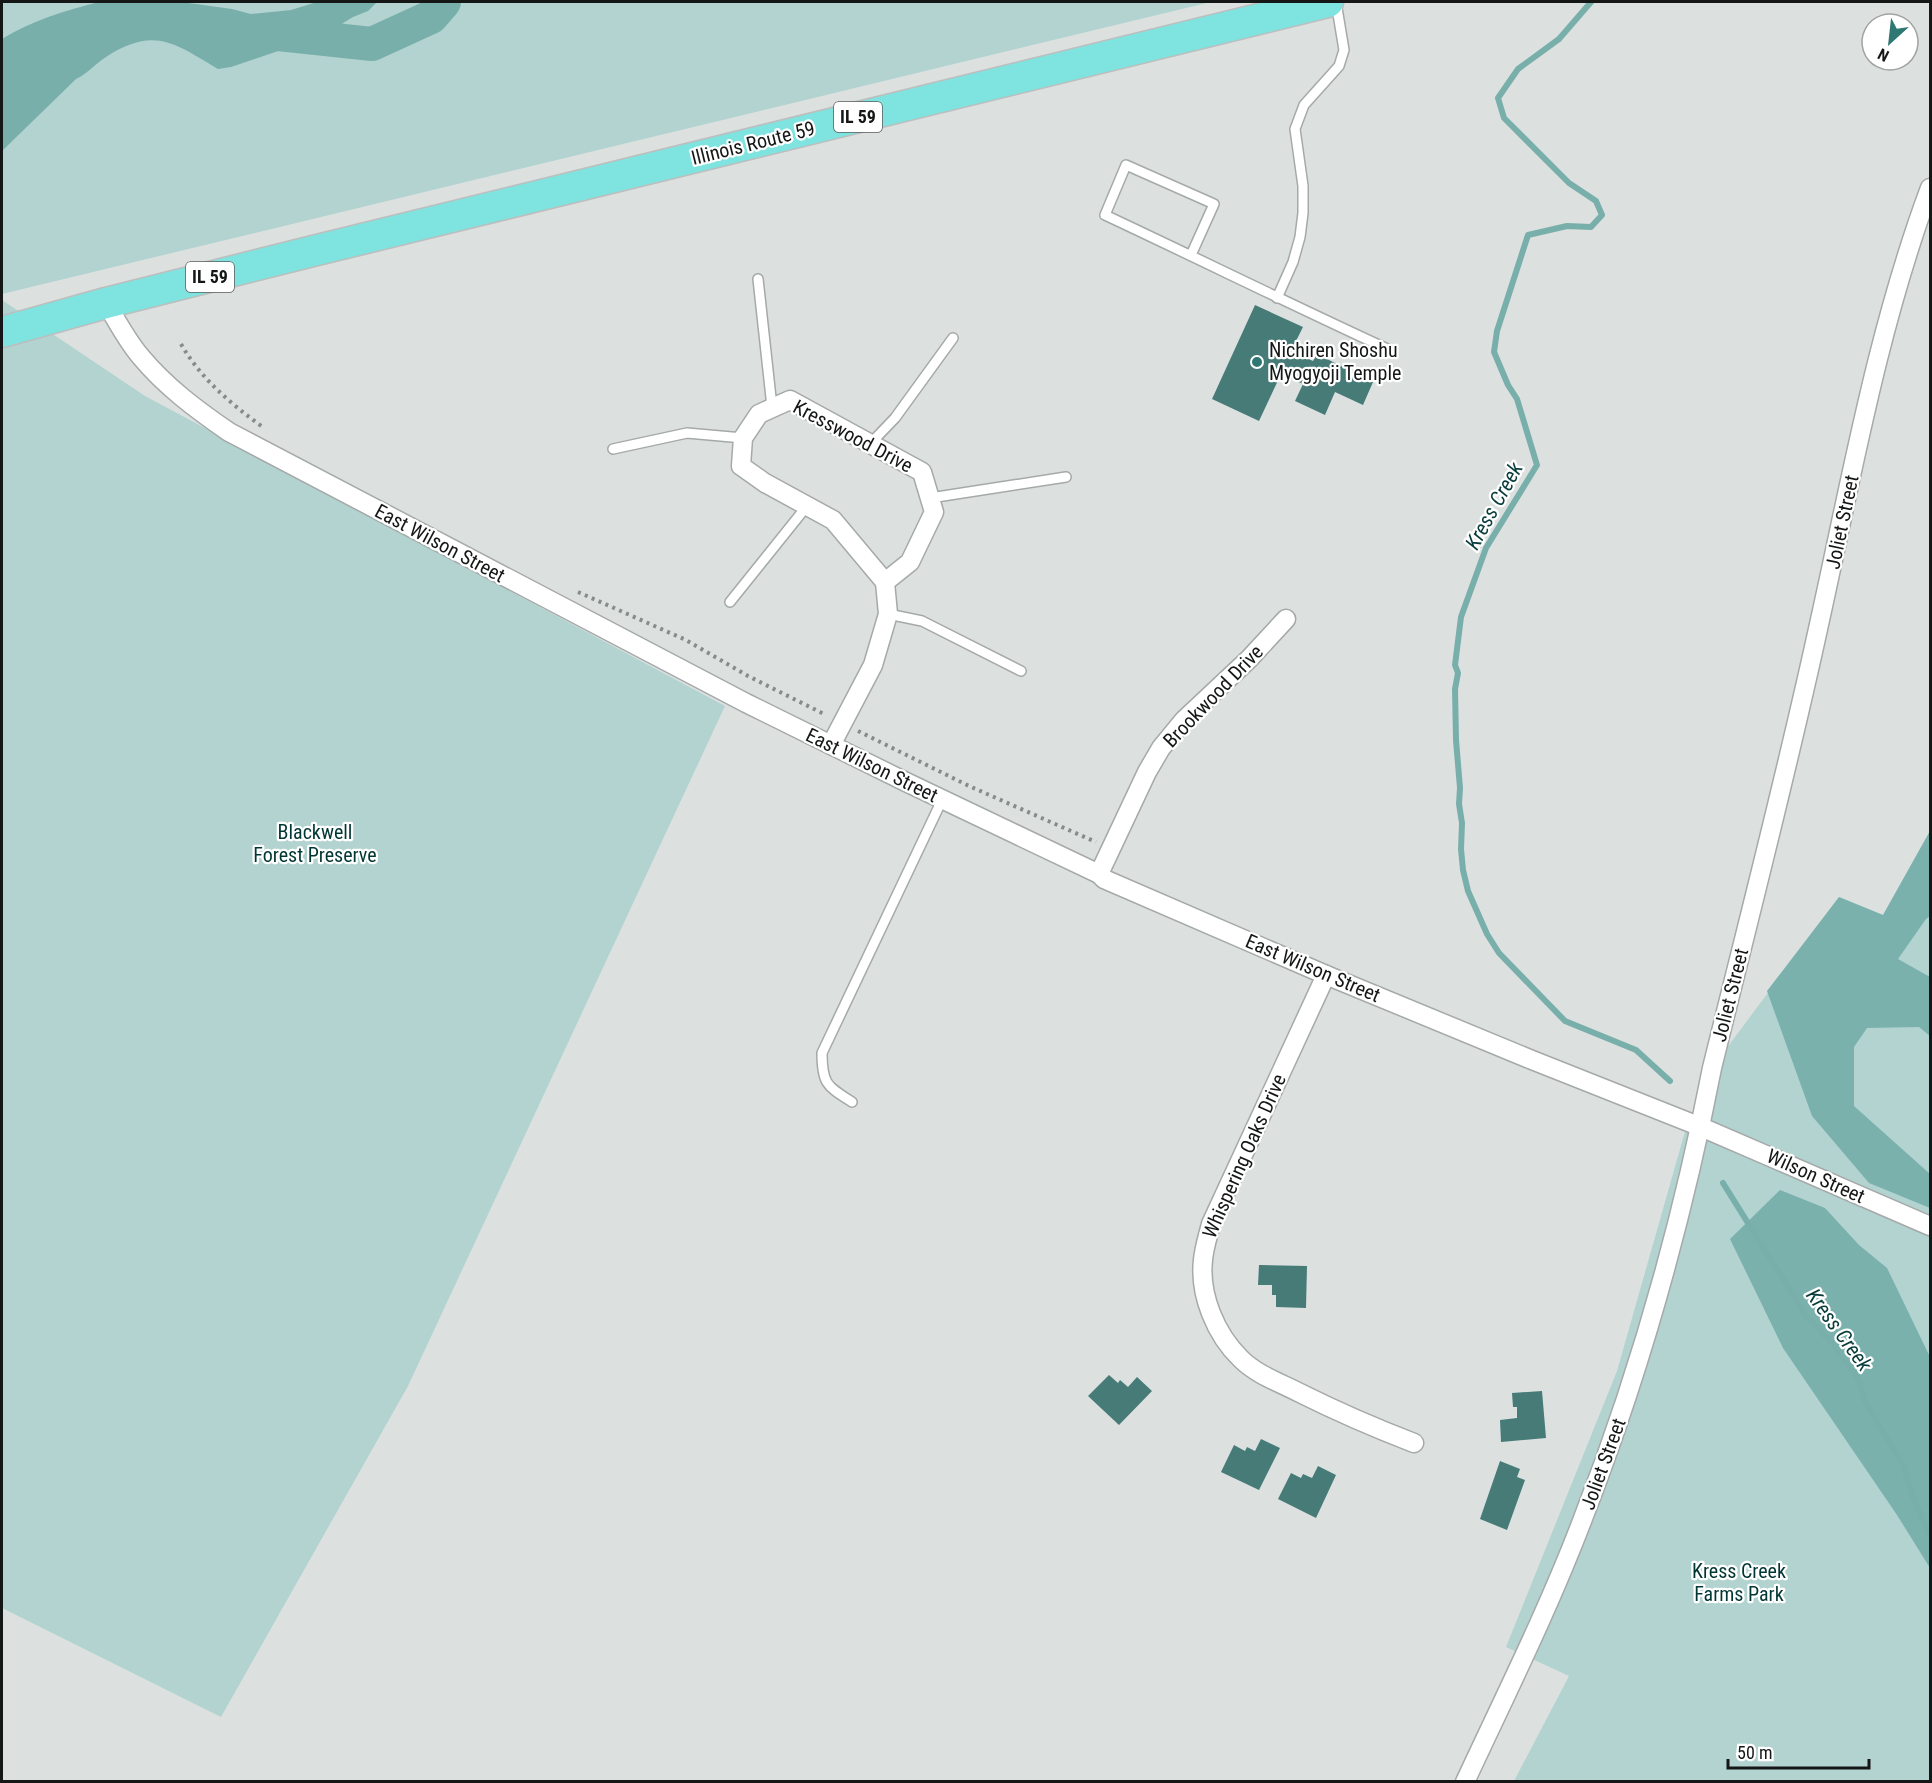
<svg xmlns="http://www.w3.org/2000/svg" width="1932" height="1783" font-family="'Roboto Condensed',sans-serif">
	<rect width="100%" height="100%" fill="#dce1e0"/>
	<g fill="#b2d3d0">
		<polygon points="2,2 1211,2 2,294"/>
		<polygon points="2,300 145,396 725,706 408,1386 221,1717 2,1608"/>
		<polygon points="1930,831 1930,1781 1514,1781 1569,1676 1506,1647 1617,1371 1684,1135 1712,1068 1839,897 1883,915"/>
	</g>
	<g fill="#7bb1ad">
		<polygon points="1930,831 1930,916 1926,919 1898,959 1930,977 1930,1036 1919,1027 1867,1028 1854,1047 1854,1106 1930,1174 1930,1208 1869,1183 1812,1116 1767,991 1839,897 1883,915"/>
		<polygon points="1780,1190 1825,1208 1859,1245 1887,1268 1930,1357 1930,1568 1897,1515 1783,1348 1730,1239"/>
	</g>
	<path fill="#79afab" d="M99 2H181L232 9 251 14 291 10 317 2H377L368 11 353 17 322 36 231 67 218 69C174 43 154 26 106 57 95 64 87 74 76 79L2 151V39C31 21 66 10 99 2Z"/>
	<g fill="none" stroke-linecap="round" stroke-linejoin="round">
		<g stroke="#79afab" stroke-width="6">
			<polyline points="1591,2 1559,39 1518,69 1498,98 1504,118 1569,183 1596,201 1602,215 1591,227 1567,226 1528,235 1497,331 1494,352 1508,385 1517,399 1537,465 1486,548 1461,617 1455,665 1458,673 1455,689 1456,740 1460,788 1459,804 1462,823 1461,849 1463,870 1468,891 1487,934 1499,953 1565,1021 1636,1050 1670,1081"/>
			<polyline points="1723,1183 1806,1316 1834,1345 1859,1381 1865,1402 1904,1467 1913,1497 1930,1536"/>
		</g>
		<polyline stroke="#79afab" stroke-width="34" points="269,33 372,44 431,17 444,2"/>
	</g>
	<g fill="#467b78">
		<polygon points="1255,305 1303,327 1291,351 1313,361 1317,354 1373,382 1363,405 1335,392 1325,415 1295,401 1303,384 1281,374 1259,421 1212,399"/>
		<polygon points="1259,1265 1307,1266 1306,1308 1276,1307 1276,1295 1272,1295 1272,1285 1258,1285"/>
		<polygon points="1109,1375 1118,1383 1120,1380 1128,1387 1137,1377 1152,1391 1119,1425 1088,1396"/>
		<polygon points="1542,1391 1546,1438 1501,1442 1500,1420 1517,1418 1517,1407 1513,1407 1512,1393"/>
		<polygon points="1261,1439 1280,1448 1259,1490 1221,1472 1234,1445 1245,1451 1247,1447 1255,1451"/>
		<polygon points="1500,1461 1520,1469 1517,1477 1525,1480 1507,1530 1480,1519"/>
		<polygon points="1318,1466 1336,1475 1316,1518 1278,1499 1291,1473 1301,1478 1303,1474 1312,1478"/>
	</g>
	<g fill="none" stroke-linecap="round" stroke-linejoin="round">
		<defs>
			<g id="lane">
				<path d="M1191 255 1214 204 1126 165 1105 215C1201 260 1296 307 1392 351"/>
				<polyline points="758,279 772,407"/>
				<polyline points="1277,298 1293,262 1300,237 1303,213 1303,186 1295,129 1304,105 1339,66 1344,50 1336,2"/>
				<polyline points="870,444 895,418 953,338"/>
				<polyline points="613,449 687,433 743,438"/>
				<polyline points="930,498 1066,477"/>
				<polyline points="730,602 807,506"/>
				<polyline points="888,614 922,621 1021,671"/>
				<path d="M852 1102C827 1086 822 1084 822 1053L942 800"/>
			</g>
			<g id="street">
				<path d="M106 303C117 321 127 341 141 357 166 387 197 410 229 432L746 703 906 782 1099 874 1104 879 1326 975 1532 1060 1701 1127 1930 1226"/>
				<polygon points="790,400 922,472 934,512 910,562 885,582 833,520 765,483 741,466 743,438 759,414"/>
				<polyline points="831,745 873,665 888,614 885,582"/>
				<polyline points="1099,874 1147,772 1161,748 1184,720 1249,659 1286,619"/>
				<path d="M1326 975 1211 1224C1208 1236 1204 1248 1203 1260 1199 1295 1216 1335 1241 1359 1257 1375 1281 1383 1300 1393 1338 1412 1375 1428 1414 1443"/>
				<path d="M1465 1782C1505 1696 1548 1610 1582 1521 1639 1375 1682 1222 1712 1068 1748 922 1786 776 1818 629 1851 481 1877 330 1930 188"/>
			</g>
			<polyline id="primary" points="2,332 106,303 313,251 1328,2"/>
		</defs>
		<use href="#lane" stroke="#a5a9a9" stroke-width="12"/>
		<use href="#street" stroke="#a5a9a9" stroke-width="21"/>
		<use href="#primary" stroke="#bdbebe" stroke-width="33"/>
		<g stroke="#878b8a" stroke-width="4" stroke-dasharray="3 4.5" stroke-linecap="butt">
			<path d="M181 344C201 379 231 404 264 428"/>
			<polyline points="578,592 686,640 748,676 826,715"/>
			<polyline points="858,731 969,786 1096,842"/>
		</g>
		<use href="#lane" stroke="#fff" stroke-width="9"/>
		<use href="#street" stroke="#fff" stroke-width="18"/>
		<use href="#primary" stroke="#7fe3df" stroke-width="30"/>
	</g>
	<circle fill="#2e7773" stroke="#fff" stroke-width="2" cx="1257" cy="362" r="6"/>
	<g text-anchor="middle" stroke-width="4.5" stroke-linejoin="round" paint-order="stroke">
		<g fill="#fff" stroke="#5b5d5c" stroke-width="1.5">
			<rect x="834" y="102" width="48" height="30" rx="4.5"/>
			<rect x="186" y="262" width="48" height="30" rx="4.5"/>
		</g>
		<g font-size="18" font-weight="bold" fill="#151716">
			<text x="858" y="123">IL 59</text>
			<text x="210" y="283">IL 59</text>
		</g>
		<g font-size="20" fill="#151716" stroke="#fff">
			<text transform="translate(753 143) rotate(-14)" y="7">Illinois Route 59</text>
			<text transform="translate(853 436) rotate(28)" y="7">Kresswood Drive</text>
			<text transform="translate(1842 522) rotate(-78)" y="7">Joliet Street</text>
			<text transform="translate(440 543) rotate(28)" y="7">East Wilson Street</text>
			<text transform="translate(1213 696) rotate(-46)" y="7">Brookwood Drive</text>
			<text transform="translate(872 765) rotate(26)" y="7">East Wilson Street</text>
			<text transform="translate(1313 968) rotate(23)" y="7">East Wilson Street</text>
			<text transform="translate(1730 995) rotate(-76)" y="7">Joliet Street</text>
			<text transform="translate(1244 1156) rotate(-66)" y="7">Whispering Oaks Drive</text>
			<text transform="translate(1816 1176) rotate(24)" y="7">Wilson Street</text>
			<text transform="translate(1603 1464) rotate(-70)" y="7">Joliet Street</text>
		</g>
		<g font-size="20" fill="#151716" stroke="#fff" text-anchor="start">
			<text x="1269" y="357">Nichiren Shoshu<tspan x="1269" dy="23">Myogyoji Temple</tspan></text>
		</g>
		<g font-size="20" fill="#003633" stroke="#fff">
			<text x="315" y="839">Blackwell<tspan x="315" dy="23">Forest Preserve</tspan></text>
			<text x="1739" y="1578">Kress Creek<tspan x="1739" dy="23">Farms Park</tspan></text>
		</g>
		<g font-size="21" font-style="italic" fill="#093d3b" stroke="#fff">
			<text transform="translate(1494 506) rotate(-61)" y="7">Kress Creek</text>
			<text transform="translate(1839 1330) rotate(54)" y="7">Kress Creek</text>
		</g>
	</g>
	<rect width="1932" height="1783" fill="none" stroke="#151716" stroke-width="6"/>
	<g transform="translate(1890 42) rotate(207)"><circle r="28" fill="#ffffff" stroke="#a1a2a2" stroke-width="1.5"/>
	<path d="M0-4.5L10 22L0 15L-10 22Z" fill="#2e7773"/>
	<text y="-9" font-size="16" font-weight="bold" text-anchor="middle" fill="#151716">N</text>
	</g>
	<path d="M1728 1759v9h141v-9" fill="none" stroke="#151716" stroke-width="3"/>
	<text x="1737" y="1759" font-size="18" fill="#151716" stroke="#ffffff" stroke-width="4.5" paint-order="stroke">50 m</text>
</svg>
